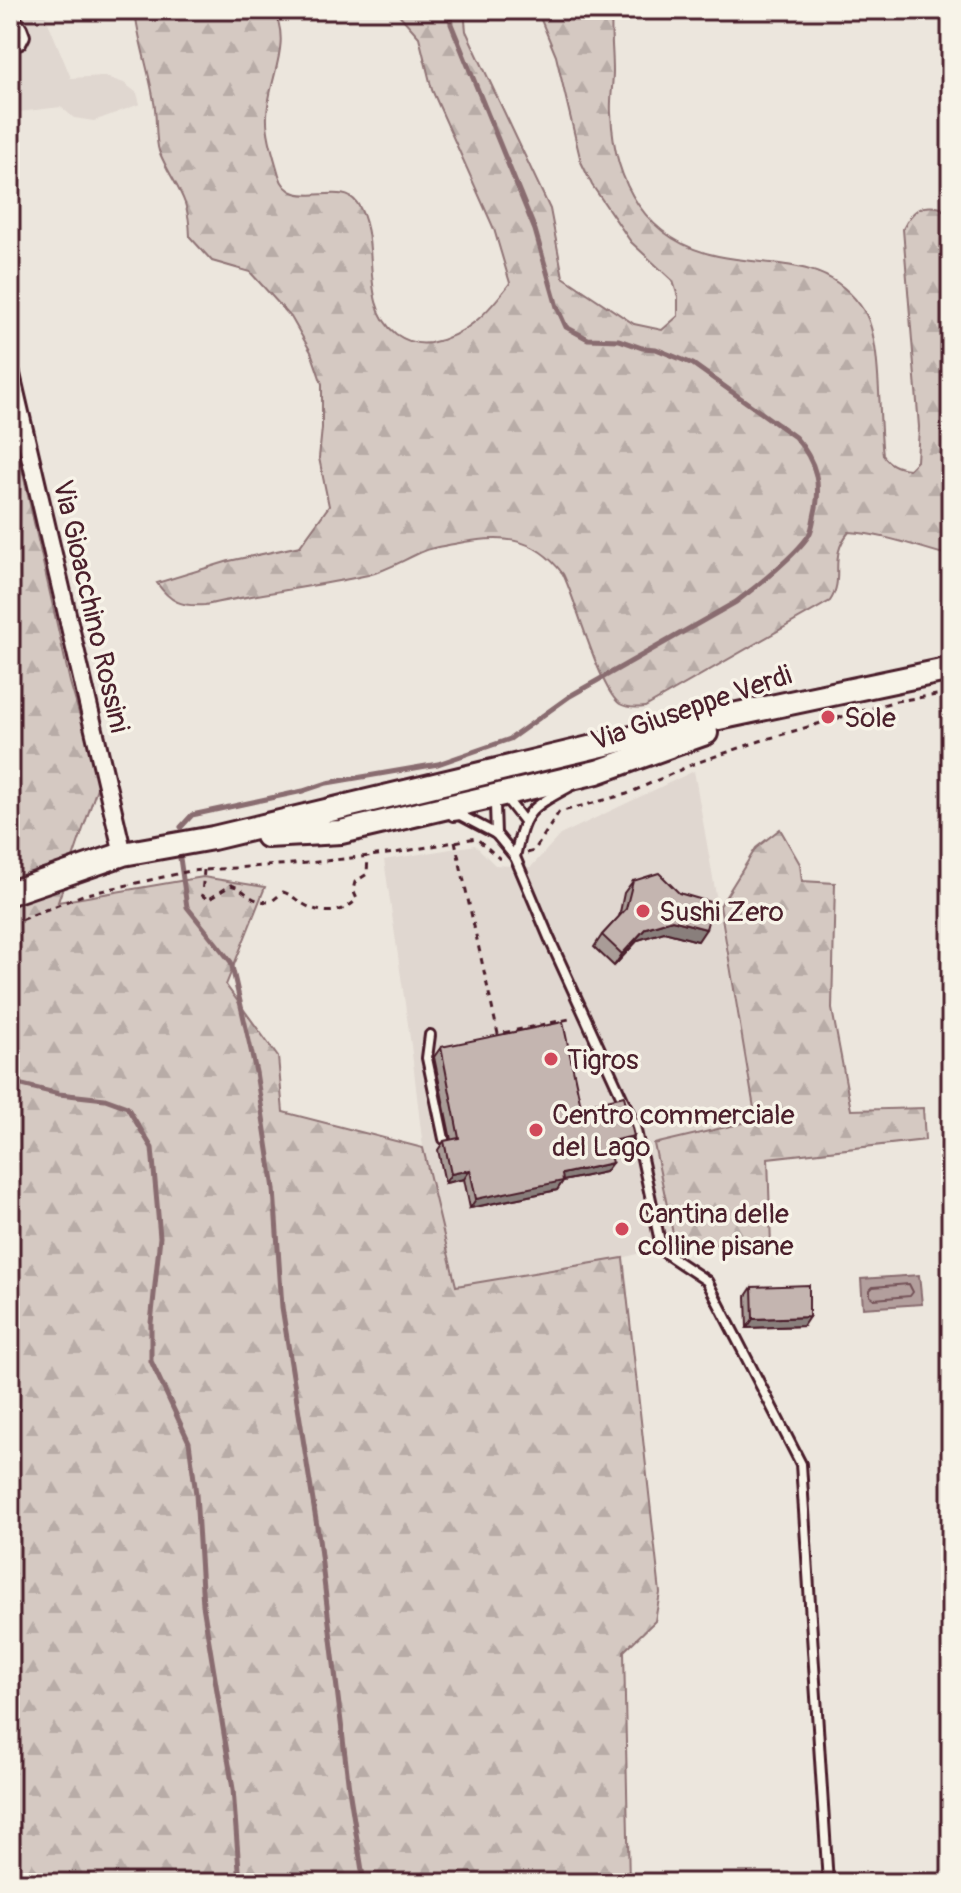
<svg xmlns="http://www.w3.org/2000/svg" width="961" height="1893" font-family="Pangolin,sans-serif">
	<defs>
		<pattern id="forest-firs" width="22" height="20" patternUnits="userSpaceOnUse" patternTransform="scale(2)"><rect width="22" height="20" fill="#d5c9c2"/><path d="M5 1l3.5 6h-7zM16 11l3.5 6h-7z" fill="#b8aca7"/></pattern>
	</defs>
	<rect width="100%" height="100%" fill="#ece6dd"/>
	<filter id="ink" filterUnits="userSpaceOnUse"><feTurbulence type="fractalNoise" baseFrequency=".0125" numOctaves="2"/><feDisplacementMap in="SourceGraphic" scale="16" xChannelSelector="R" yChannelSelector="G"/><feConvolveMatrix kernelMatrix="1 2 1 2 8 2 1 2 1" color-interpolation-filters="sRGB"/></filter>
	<g filter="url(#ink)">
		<g fill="#e0d7d0">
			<polygon points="10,10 43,10 71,78 103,76 124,83 137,93 140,104 94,121 74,118 61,107 10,113"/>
			<polygon points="694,771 756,1120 654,1144 675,1243 623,1258 456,1286 423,1148 411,1045 384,860 475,845 495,865 531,867 560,835"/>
		</g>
		<g fill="url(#forest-firs)" stroke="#907476" stroke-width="2">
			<path d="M135 10H273C293 43 268 79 267 116 266 134 274 157 279 175 290 214 341 179 357 203 382 239 358 305 396 334 406 341 417 345 430 343 467 336 488 312 510 283L494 229 432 90 419 37 395 10H464L466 31 550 209 563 277 634 324 662 330 678 316V297L673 281 631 242 592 185 581 162 556 56 537 10H612C610 30 613 50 613 71 613 85 610 99 611 113 614 182 645 241 718 256 774 268 828 255 864 311 882 338 878 420 883 455 889 465 898 468 909 469L917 461 919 427 903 229C912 211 920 203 941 208L951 220V556C917 547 884 534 849 532 827 558 846 577 830 601L645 707C637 708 627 708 620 704 600 691 576 600 563 574 533 534 498 535 454 544 444 546 433 547 424 551 405 559 388 570 368 575 314 587 259 593 205 605 182 607 170 602 157 583L229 561 300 546 329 506 319 458 322 428V384L311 352 291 317 250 272 212 261 190 237C189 192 174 188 159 151 155 139 157 115 154 102 149 70 138 41 135 10Z"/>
			<polygon points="10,416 70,682 99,782 58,902 203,877 265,887 226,985 278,1057 283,1112 423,1148 456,1286 623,1258 660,1593 655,1621 624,1651 629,1883 10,1883"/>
			<polygon points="780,829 800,864 802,881 835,883 832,1009 851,1110 923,1108 925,1140 768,1158 771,1246 675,1243 654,1144 756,1120 720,906 756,848"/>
		</g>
		<polygon fill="#b39f9d" stroke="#896c6f" stroke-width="2" points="919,1275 922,1304 863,1308 861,1279"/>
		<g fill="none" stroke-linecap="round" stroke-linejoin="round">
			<polygon stroke="#745259" stroke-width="2" points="909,1284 913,1292 910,1296 874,1299 870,1296 870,1290 873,1287"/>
			<g stroke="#896c6f" stroke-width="5">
				<path d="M181 827 192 815 303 791 327 783 438 764 510 739 570 696 736 602C756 587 796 555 809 535 812 530 813 523 814 517 822 485 817 462 795 437L693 364 656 349 642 348 619 340 588 339 566 327 557 307 535 230 451 24 450 10"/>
				<polyline points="180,858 187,907 231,962 256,1072 274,1189 282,1307 319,1539 349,1789 364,1883"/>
				<polyline points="10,1082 59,1094 105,1099 127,1107 152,1148 160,1237 151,1323 151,1361 189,1442 196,1494 203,1605 233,1789 240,1883"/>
			</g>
			<defs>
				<g id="service">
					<polyline points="10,10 22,28 25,36 21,44 10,48"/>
					<polyline points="453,816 460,815 496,834 515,857 550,940 635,1126 662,1251 707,1281 801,1464 828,1883"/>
					<polyline points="496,834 495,805 502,793 523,820"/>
					<path d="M515 857C525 811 527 810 569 787"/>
					<polyline points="430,1035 427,1058 444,1139"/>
				</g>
				<polyline id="minor" points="10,370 123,854"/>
				<g id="secondary">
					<polyline points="267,836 341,832 597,772 706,733"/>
					<polyline points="10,893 123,854 213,838 681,726 951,669"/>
				</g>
			</defs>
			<use href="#service" stroke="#4a1f2b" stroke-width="14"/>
			<use href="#minor" stroke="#4a1f2b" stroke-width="22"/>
			<use href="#secondary" stroke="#4a1f2b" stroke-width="28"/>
			<g stroke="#4a1f2b" stroke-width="3" stroke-dasharray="6 6" stroke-linecap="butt">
				<polyline points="455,841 498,1034 574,1018"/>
				<polyline points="527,853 534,851 559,812 627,794 693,764 760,741 896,701 951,693"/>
				<path d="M204 870 202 895 208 900 231 885C248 890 247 902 271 902L283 892C291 894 297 901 305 905 323 915 343 914 357 899L353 890 355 882 367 874 368 856"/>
				<polyline points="10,924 83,895 190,871 308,863 395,853 476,838 500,859"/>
			</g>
			<use href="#service" stroke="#f7f3e8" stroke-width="8"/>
			<use href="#minor" stroke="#f7f3e8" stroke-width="16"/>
			<use href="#secondary" stroke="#f7f3e8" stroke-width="22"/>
		</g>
		<g fill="#a99c97" stroke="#4a1f2b" stroke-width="2">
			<polygon points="633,881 698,941 664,932 638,940 614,966 594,947 602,935 619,917 624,893"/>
			<polygon points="441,1047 581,1106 627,1145 609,1149 605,1172 563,1181 557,1190 470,1208 464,1179 445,1183 438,1150 444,1141 451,1140 434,1057"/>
			<polygon points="752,1287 803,1326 747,1328 746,1296"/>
		</g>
		<g fill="#897f7b" stroke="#4a1f2b" stroke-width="2">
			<polygon points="672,920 706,929 698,941 664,932 638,940 614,966 622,954 646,928"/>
			<polygon points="634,1136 627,1145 601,1151 607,1142"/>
			<polygon points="612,1163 605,1172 563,1181 557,1190 470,1208 476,1199 562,1174"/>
			<polygon points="470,1170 464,1179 445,1183 451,1174"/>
			<polygon points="809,1317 803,1326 747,1328 753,1319"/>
		</g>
		<g fill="#c4b5b0" stroke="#4a1f2b" stroke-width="2">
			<polygon points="659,873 679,893 713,903 706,929 672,920 646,928 622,954 602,935 626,909 633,881"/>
			<polygon points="563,1022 581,1106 624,1096 634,1136 607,1142 612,1163 562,1174 563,1181 476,1199 470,1170 451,1174 444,1141 459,1138 441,1047"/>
			<polygon points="809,1285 809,1317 753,1319 752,1287"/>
		</g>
	</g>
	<g fill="#d1495b" stroke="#f7f3e8" stroke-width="3">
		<circle cx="828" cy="717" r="8"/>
		<circle cx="643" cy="911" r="8"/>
		<circle cx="551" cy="1059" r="8"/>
		<circle cx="536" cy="1130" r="8"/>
		<circle cx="622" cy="1229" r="8"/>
	</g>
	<g text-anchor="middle" stroke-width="7" stroke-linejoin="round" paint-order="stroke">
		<g font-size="28" fill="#4a1f2b" stroke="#f7f3e8">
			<text transform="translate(92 606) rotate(77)" y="10">Via Gioacchino Rossini</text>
			<text transform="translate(691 707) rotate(-19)" y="10">Via Giuseppe Verdi</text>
		</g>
		<g font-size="28" fill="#4a1f2b" stroke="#f7f3e8" text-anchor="start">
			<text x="844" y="727">Sole</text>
			<text x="659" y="921">Sushi Zero</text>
			<text x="567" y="1069">Tigros</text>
			<text x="552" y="1124">Centro commerciale<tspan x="552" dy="32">del Lago</tspan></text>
			<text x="638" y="1223">Cantina delle<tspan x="638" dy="32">colline pisane</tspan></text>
		</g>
	</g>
	<rect width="961" height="1893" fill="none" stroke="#f7f3e8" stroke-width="40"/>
	<rect x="20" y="20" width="921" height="1853" fill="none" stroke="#4a1f2b" stroke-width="3" filter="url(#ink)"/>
</svg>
